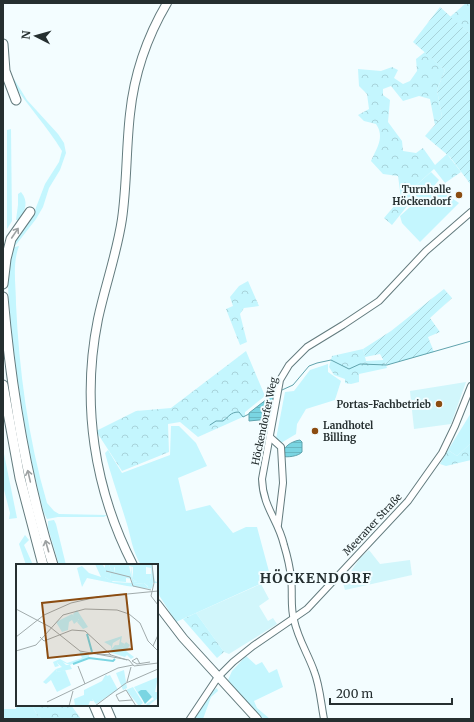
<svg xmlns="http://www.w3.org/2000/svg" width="474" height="722" font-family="Merriweather,serif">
	<defs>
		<pattern id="forest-crowns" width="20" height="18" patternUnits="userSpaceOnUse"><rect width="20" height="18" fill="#c4f6fe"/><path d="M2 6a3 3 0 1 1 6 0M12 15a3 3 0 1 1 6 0" fill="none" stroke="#a8d3da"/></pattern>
		<pattern id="garden-furrows" width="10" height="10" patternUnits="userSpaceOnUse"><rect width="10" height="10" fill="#c4f6fe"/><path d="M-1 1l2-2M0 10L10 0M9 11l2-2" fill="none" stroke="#a8d3da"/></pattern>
		<pattern id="water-rules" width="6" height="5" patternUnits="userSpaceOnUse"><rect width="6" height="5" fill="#7ad5e2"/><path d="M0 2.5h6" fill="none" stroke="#69b7c2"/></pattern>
	</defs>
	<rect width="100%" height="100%" fill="#f3fdff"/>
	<g fill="#d1f6fb">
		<polygon points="466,382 451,424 414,429 410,391"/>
		<polygon points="369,550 380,564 410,560 412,575 345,590 343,583 360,558"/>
		<polygon points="261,584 269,599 259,606 268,621 273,618 277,624 229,654 224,652 196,613"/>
	</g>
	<g fill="#c4f6fe">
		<path d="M14 79 27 100 58 134 64 143 66 153 60 170 49 188 43 207 36 219 15 246 12 245 32 218 45 184 59 162 62 151C47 126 27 105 11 81Z"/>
		<polygon points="11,129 12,221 7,229 7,130"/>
		<polygon points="431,172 439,180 434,186 459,203 420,242 402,223 400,216 419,199 411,190"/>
		<path d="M21 192C29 201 25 211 20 220H16L18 205V194Z"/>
		<path d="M19 246C12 264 16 285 16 304 19 370 28 438 47 503L54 511 59 514 107 515 104 517H58L47 519 44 513C29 458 20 401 13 345 10 313 5 280 10 248Z"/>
		<polygon points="328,364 328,372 341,381 335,400 306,409 297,424 296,434 281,443 276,439 285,392 294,391 310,370"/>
		<polygon points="471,413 471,443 457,456 448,450"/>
		<path d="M171 426H179L196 443 207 466 178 478 186 511 210 505 233 533 246 527H257L271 579 176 622 157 592V565H141C132 551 131 536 126 521 119 498 111 476 105 453L108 450 122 473 170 455Z"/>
		<polygon points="3,449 17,518 9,519 10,513 3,486"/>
		<polygon points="54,520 56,524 66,565 59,565 48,528 48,521"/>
		<polygon points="25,535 29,540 24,545 33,565 26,565 19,544"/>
		<polygon points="246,656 256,665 262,662 269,673 277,669 283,687 254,701 257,708 270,719 263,719 247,703 228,680 232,671"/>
		<polygon points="217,688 218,691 211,697 203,719 193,719 211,692"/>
		<polygon points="17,701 17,705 32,705 37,715 42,719 3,719 3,709 16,709"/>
	</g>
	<g fill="url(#forest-crowns)">
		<polygon points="466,3 471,3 471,35 450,17"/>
		<path d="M425 52 445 70 437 90 442 117 435 125 430 99 419 96 403 101 391 86 383 89V95L390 100 388 122 402 141 403 151 416 153 423 148 435 165 447 154 461 172 445 183 434 169 411 190 412 200 392 225 384 218 401 198 398 176 383 174 371 161C377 148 385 137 376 124L364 121 358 115 369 109 367 94 359 86 358 69 381 71 392 67 398 70 394 78 403 84 410 81 417 71 416 59Z"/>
		<polygon points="248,281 259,306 244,308 240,314 247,342 240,345 226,309 233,306 230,297 239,286"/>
		<polygon points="363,349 366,361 384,360 387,368 359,374 359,382 351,384 345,383 345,379 334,375 329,367 332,356"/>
		<polygon points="246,351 265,396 245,412 245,416 198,437 180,422 168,424 169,452 122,471 96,431 136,411 171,408"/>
		<polygon points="471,443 471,460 446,466 440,464 448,450 457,456"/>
		<polygon points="196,613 224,652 217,658 183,619"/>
		<polygon points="32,705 71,705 81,719 42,719 37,715"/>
	</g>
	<g fill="url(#garden-furrows)">
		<polygon points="440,7 471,35 471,185 450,157 425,136 442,117 437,90 445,70 413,42"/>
		<polygon points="444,289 452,298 430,318 440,332 428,337 434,352 387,365 386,365 380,354 365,357 363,349 391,331"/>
	</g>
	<g fill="url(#water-rules)" stroke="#60a3ad">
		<polygon points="276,392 269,419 249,421 249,413"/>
		<path d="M300 440 302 442V452C299 456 287 458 282 456 282 447 292 441 300 440Z"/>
	</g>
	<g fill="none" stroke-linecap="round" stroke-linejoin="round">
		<g stroke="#60a3ad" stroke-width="1">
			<polyline points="282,390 293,385 309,366 317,363 331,360 349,369 360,364 387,365 471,341"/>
			<path d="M210 425 216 421H223C229 417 230 412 239 412L243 417 249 414"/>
		</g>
		<defs>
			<g id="minor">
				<polyline points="271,438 281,447 283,483 278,525"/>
				<polyline points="190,719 218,677 233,662 253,646 307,609 408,501 442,453 455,426 471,386"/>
				<path d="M324 719C321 704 320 686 314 671 308 654 298 639 294 620 290 606 293 592 291 578 290 567 287 555 284 545 278 519 263 508 262 479L280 380 289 365 307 347 343 325 379 301 426 251 471 212"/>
			</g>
			<g id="major">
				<path d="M133 565C94 489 81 403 98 319 105 286 117 253 122 219 127 184 126 149 130 114 134 75 147 37 167 3"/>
				<polyline points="157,604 183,638 257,719"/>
			</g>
			<g id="highway">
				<polyline points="3,44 5,71 16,100"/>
				<polyline points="3,284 6,259 11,239 30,212"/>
				<path d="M3 297C11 388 25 478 53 565"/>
				<polyline points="3,385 20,478 43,565"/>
				<polyline points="94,705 100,719"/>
				<polyline points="105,705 111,719"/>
			</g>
		</defs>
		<use href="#minor" stroke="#637b7e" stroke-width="8"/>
		<use href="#major" stroke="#637b7e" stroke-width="10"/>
		<use href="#highway" stroke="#637b7e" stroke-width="11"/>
		<use href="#minor" stroke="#fff" stroke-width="6"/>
		<use href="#major" stroke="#fff" stroke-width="8"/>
		<use href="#highway" stroke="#fff" stroke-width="9"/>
	</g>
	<defs><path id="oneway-shaft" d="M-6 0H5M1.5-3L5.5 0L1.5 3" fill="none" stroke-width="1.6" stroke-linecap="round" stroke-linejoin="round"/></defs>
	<g stroke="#9da1a2">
		<use href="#oneway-shaft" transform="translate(15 233) rotate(-56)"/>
		<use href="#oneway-shaft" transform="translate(29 476) rotate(-103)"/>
		<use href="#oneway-shaft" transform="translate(47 546) rotate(-106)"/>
	</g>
	<g fill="#8b4c11" stroke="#f3fdff" stroke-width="1.5">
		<circle cx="459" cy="195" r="4"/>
		<circle cx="439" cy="404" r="4"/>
		<circle cx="315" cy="431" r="4"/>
	</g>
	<g text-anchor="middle" stroke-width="4" stroke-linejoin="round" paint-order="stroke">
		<g font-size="10" font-weight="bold" fill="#252f30" stroke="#f3fdff" text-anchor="end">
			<text x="451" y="193">Turnhalle<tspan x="451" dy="12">Höckendorf</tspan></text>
			<text x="431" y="408">Portas-Fachbetrieb</text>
			<text x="323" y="429" text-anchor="start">Landhotel<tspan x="323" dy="12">Billing</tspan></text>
		</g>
		<g font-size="10" fill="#252f30" stroke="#f3fdff">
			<text transform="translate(264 421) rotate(-78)" y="4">Höckendorfer Weg</text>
			<text transform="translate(372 524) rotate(-47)" y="4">Meeraner Straße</text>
		</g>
		<g font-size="14" font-weight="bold" letter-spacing="1" fill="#252f30" stroke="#f3fdff">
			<text x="316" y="583">HÖCKENDORF</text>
		</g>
	</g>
	<g transform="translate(16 564)">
		<rect width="142" height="142" fill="#f3fdff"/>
		<path d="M93 0H136L139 17 142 19H136L135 4 130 3V10H135L133 23 128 19 118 20 117 17 121 18 117 15V3L113 2 116 15 110 14V18L95 17 89 13H94L95 9H99V3L95 6ZM56 50 63 56 58 60 56 56 53 58 52 66 46 68 40 58ZM63 87 73 91V93L54 101 44 97 41 99 43 102 39 103 37 98 44 95 51 99 66 94ZM108 106 111 124 107 126 100 109ZM90 110 91 112 94 111 102 126 80 140 74 132V123L86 117Z" fill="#c4f6fe"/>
		<path d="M79 0H86L89 4V0H93L95 6 98 3 99 9H95L94 13H89L97 18 116 19 115 2 117 15 122 19 118 17V20L128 19 132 23 136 9 137 22 135 25 111 22 71 14 66 23 61 4 66 2 73 9 85 13ZM61 46 72 63 67 65 61 58 63 55H59L57 50ZM106 72 105 78 109 80 107 82H100L103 81 104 75 97 79 95 86V82L88 78ZM45 96 50 101H54L56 105 41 108 40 105 46 103 41 99ZM142 113 139 128H142V134L132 142 130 140 138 135 134 131H124L125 134 118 123ZM74 123 77 137H74L72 142H59L58 135 68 131V126Z" fill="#c4f6fe"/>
		<path d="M110 78 114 81 110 87 118 93 115 95 111 91 109 93 93 88 99 81 107 82ZM40 105 41 108 49 106 55 121 41 128 35 116 30 120 27 118ZM117 123 127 139 123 142 110 126Z" fill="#c4f6fe"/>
		<path d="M125 126H130L136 133 129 140 122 128Z" fill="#7ad5e2"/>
		<path fill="none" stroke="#7ad5e2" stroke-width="2" d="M71 70 76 88M57 100 73 94 97 97 99 95"/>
		<path fill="none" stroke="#a1abac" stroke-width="1" d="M136 0 138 19 135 32 142 41M90 7 114 13 117 22 135 26M0 45 34 63 64 87 113 96 118 102 142 99M0 73 28 51 55 39 81 33 142 27M24 73 28 77 56 66 69 67 95 91 111 96M137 82 142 71M0 87 20 81 47 51 69 45 101 46 113 50 124 59 132 77 142 87M81 90 95 91M116 97 121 100 134 98M116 97 121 94 124 100M62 102 69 120M111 118 115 103M116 136 103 137 100 131 110 126 120 142M31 138 102 104 117 101M53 142 57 127M79 142 110 119 142 105"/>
		<path fill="#8b4c11" fill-opacity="0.15" stroke="#8b4c11" stroke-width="2" d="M110 30 116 85 32 94 26 39Z"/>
		<rect width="142" height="142" fill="none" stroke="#252f30" stroke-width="2"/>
	</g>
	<rect width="474" height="722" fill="none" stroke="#252f30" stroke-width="8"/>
	<g transform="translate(36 36) rotate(276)" stroke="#f3fdff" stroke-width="3" paint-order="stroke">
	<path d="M0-3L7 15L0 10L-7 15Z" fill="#252f30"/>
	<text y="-6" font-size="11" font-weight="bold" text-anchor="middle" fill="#252f30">N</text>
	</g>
	<path d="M330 698v6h122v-6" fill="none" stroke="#252f30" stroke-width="2"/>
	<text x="336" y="698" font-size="12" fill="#252f30" stroke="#f3fdff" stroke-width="3" paint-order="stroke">200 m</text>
</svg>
